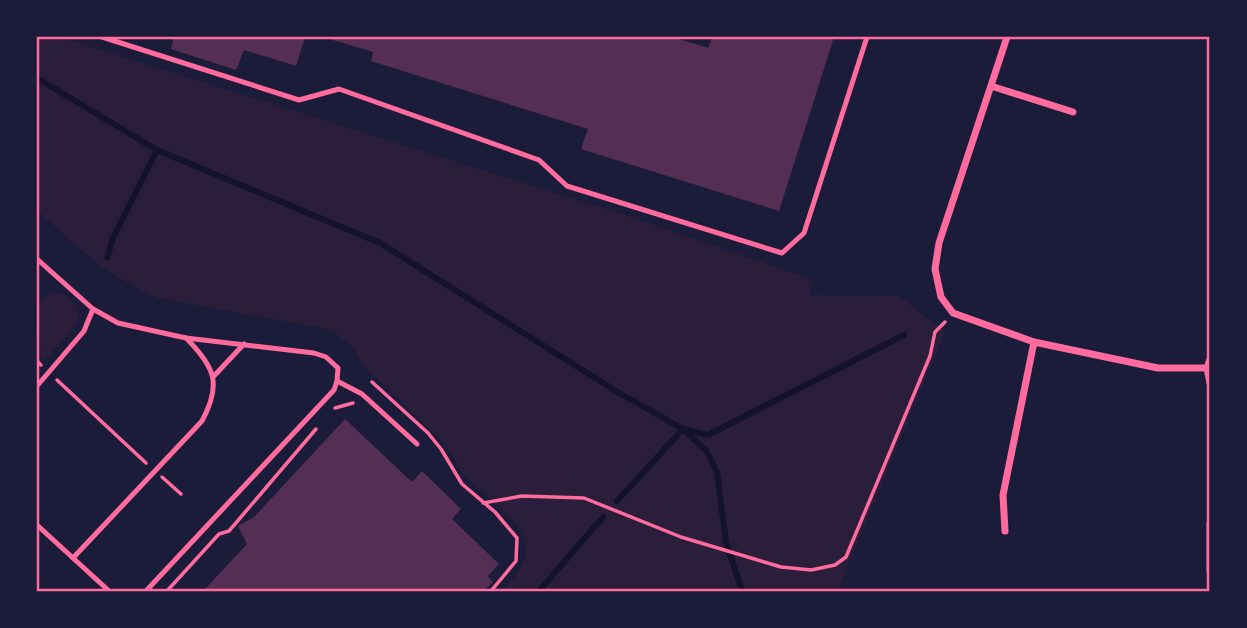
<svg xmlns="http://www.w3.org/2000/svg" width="1247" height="628" font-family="'Exo 2',sans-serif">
	<rect width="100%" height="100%" fill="#1b1b3a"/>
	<g fill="#2a1e3b">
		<path d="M37 37H60L619 213 814 280 810 295 899 296 945 332 839 587 850 591H502L518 573 525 558V542L518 527 502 509 464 475 445 444 363 365 353 347 335 333 322 328 158 298C107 276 77 247 37 210Z"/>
		<polygon points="58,294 66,295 78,308 77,323 44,361 41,358 37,303 50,295"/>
	</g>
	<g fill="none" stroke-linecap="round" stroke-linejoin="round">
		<g stroke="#12122b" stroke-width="6">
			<polyline points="37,78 157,150 380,243 616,391 683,429 708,435 904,335"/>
			<polyline points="107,258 113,238 157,150"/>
			<polyline points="617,501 683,429 706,450 717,472 726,542 742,591"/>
			<polyline points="539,591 603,517"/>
		</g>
	</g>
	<g fill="#542f53">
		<polygon points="174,37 305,37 296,66 244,50 236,70 171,49"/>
		<polygon points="323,37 672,37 708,48 712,37 834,37 779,211 581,149 588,129 371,61 373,52"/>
		<polygon points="345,419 412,482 422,471 461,509 452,519 499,564 488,576 493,582 484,591 203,591 247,544 238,526 254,517"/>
	</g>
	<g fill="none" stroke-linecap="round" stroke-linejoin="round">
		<g stroke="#ff6b9d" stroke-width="3.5">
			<polyline points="37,355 37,361 41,365"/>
			<polyline points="57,380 146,463"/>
			<polyline points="372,382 428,433 441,449 462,484 495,512 517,538 516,561 491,591"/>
			<polyline points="335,408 353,403"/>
			<polyline points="162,477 181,494"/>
			<polyline points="483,503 522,496 584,498 681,537 781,567 811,570 835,565 846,557 930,356 935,332 945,322"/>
			<polyline points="167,591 219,534 229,531 316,429"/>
		</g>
		<g stroke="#ff6b9d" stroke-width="5">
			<polyline points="102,37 299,100 339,89 539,160 567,186 782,253 804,233 867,37"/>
			<polyline points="37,259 93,309 118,323 186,338 314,353 326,357 338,368 337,381 334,390 146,591"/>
			<polyline points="213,377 244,344"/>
			<polyline points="337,381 362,394 417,444"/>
			<polyline points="37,386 84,331 93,309"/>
			<polyline points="37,525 109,591"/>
			<path d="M73 558 202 421C222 384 215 367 186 338"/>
		</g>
		<g stroke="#ff6b9d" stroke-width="7">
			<polyline points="1007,37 939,243 935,269 941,297 953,313 1034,342 1158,368 1207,368"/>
			<polyline points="991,86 1073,112"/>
			<polyline points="1210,359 1207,368 1210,383"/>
			<polyline points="1210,524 1210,571"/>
			<polyline points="1005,531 1003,495 1034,342"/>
		</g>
	</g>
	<rect width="1247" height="628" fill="none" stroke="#1b1b3a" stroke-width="77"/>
	<rect x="38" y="38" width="1170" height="552" fill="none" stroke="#ff6b9d" stroke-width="2.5"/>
</svg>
